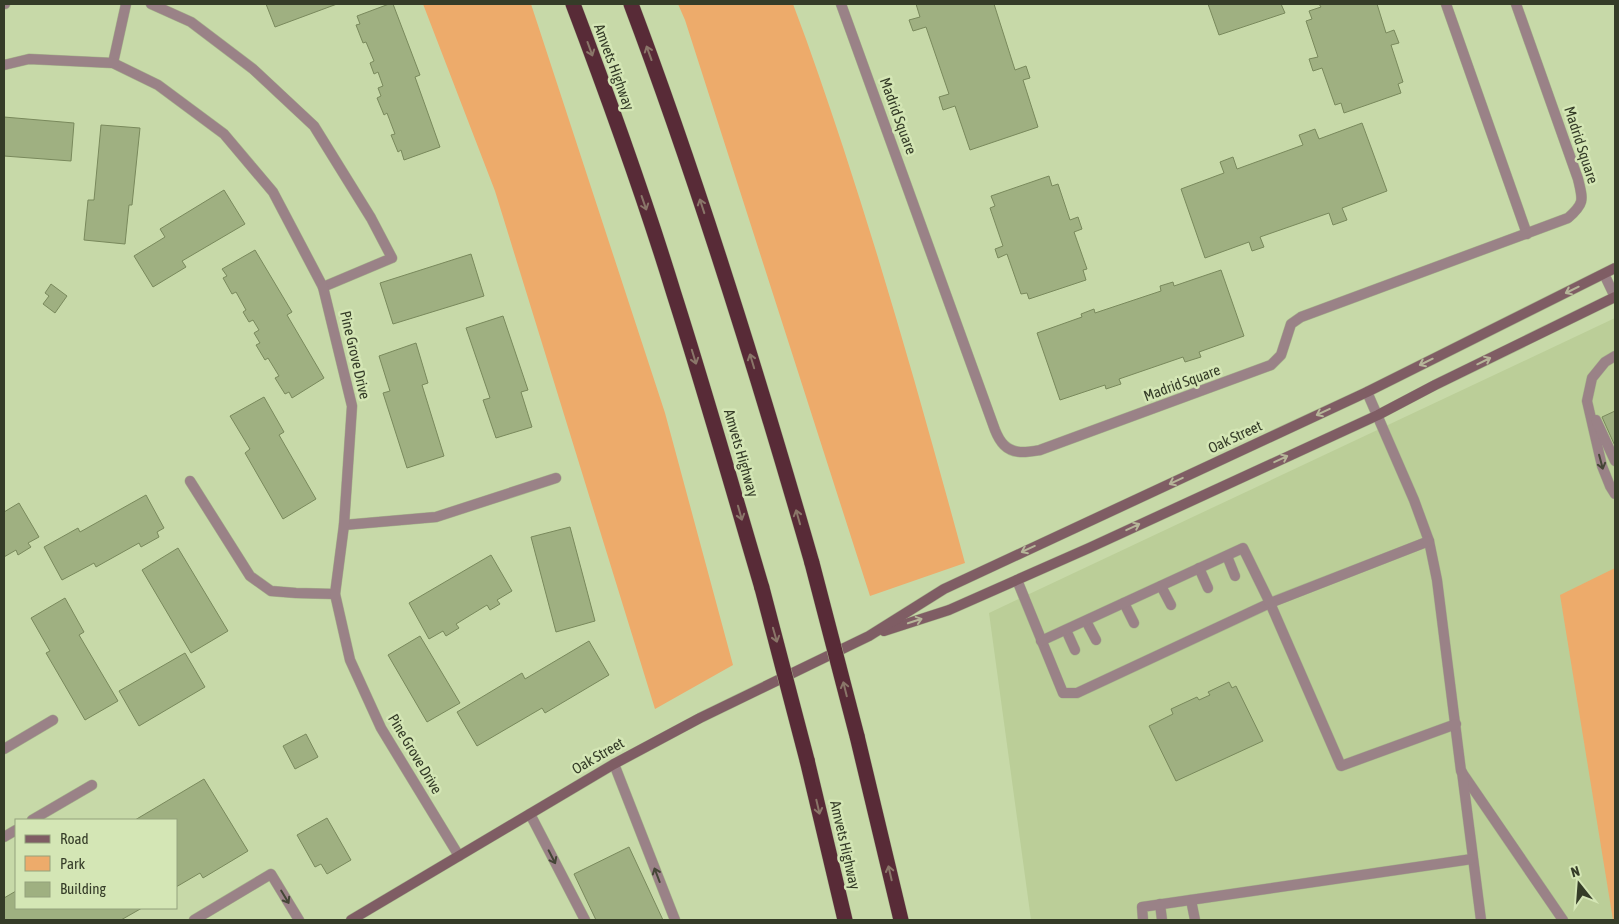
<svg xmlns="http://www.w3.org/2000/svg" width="1619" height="924" font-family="'Asap Condensed',sans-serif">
	<rect width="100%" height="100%" fill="#c7d9a8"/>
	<polygon fill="#bbce98" points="1615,318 1615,920 1031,920 989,613"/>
	<g fill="#edab6b">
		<polygon points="423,4 531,4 665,413 733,665 655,709 495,191"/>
		<path d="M678 4H793C811 51 827 99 843 147 888 284 927 423 965 563L870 596 685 20Z"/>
		<polygon points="1615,568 1615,920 1613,920 1560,595"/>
	</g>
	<g fill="#9fb081" stroke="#79895c">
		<polygon points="266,4 337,4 275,27"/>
		<polygon points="389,4 393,4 420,75 415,77 440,147 404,160 401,150 398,152 391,135 395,134 387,113 384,115 377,98 381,96 378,88 383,86 378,72 374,74 370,63 374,61 366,42 363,43 356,25 360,24 357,16"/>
		<polygon points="916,4 994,4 1015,70 1026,66 1030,78 1023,80 1038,127 970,150 955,106 943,110 939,97 949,94 926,27 913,31 909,20 920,17"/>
		<polygon points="1208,4 1281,4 1285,13 1219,35"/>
		<polygon points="1319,4 1377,4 1386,33 1394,30 1399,43 1391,45 1403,82 1398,84 1401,93 1344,113 1341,103 1335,105 1322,68 1313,71 1309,59 1318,57 1306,21 1312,19 1309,11 1321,7"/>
		<polygon points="4,117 74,123 71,161 4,156"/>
		<polygon points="1362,123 1387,191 1342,208 1347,220 1333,225 1329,213 1260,237 1264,247 1252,251 1249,242 1205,258 1181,189 1224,173 1220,162 1233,157 1237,169 1303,145 1299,135 1315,129 1319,139"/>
		<polygon points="101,125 140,128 132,205 129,205 125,244 84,240 88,200 94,200"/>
		<polygon points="1049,176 1052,186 1058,184 1070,220 1078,217 1082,229 1074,232 1087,269 1083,270 1086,280 1029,299 1027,293 1021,294 1007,254 998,258 995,249 1003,246 990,208 995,206 991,196"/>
		<polygon points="224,190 245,224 182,261 186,267 153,287 134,256 165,237 160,229"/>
		<polygon points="255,250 292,312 287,315 324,378 292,398 289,392 285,394 275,378 279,376 268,358 265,360 256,345 260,343 254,333 259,330 253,320 249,322 243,312 246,310 236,292 232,294 223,278 227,276 222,269"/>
		<polygon points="471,254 484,296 393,324 380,283"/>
		<polygon points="1221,270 1244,336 1199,352 1201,357 1185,362 1183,357 1119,379 1121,384 1106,389 1105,385 1060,400 1037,333 1082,317 1081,314 1094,309 1095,313 1161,291 1160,286 1173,282 1174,286"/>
		<polygon points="51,284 67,296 55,313 43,304 49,296 45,293"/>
		<polygon points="503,316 528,390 521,392 532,427 496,438 483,400 490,398 466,328"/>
		<polygon points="416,343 428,383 422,385 444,456 407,468 383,393 390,391 379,356"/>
		<polygon points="264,397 284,432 279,435 316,499 283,519 245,453 250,449 230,416"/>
		<polygon points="1615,411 1615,446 1602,417"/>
		<polygon points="146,495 164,528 157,532 159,537 141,547 139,543 96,567 94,563 62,580 44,547 78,528 80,532"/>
		<polygon points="19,503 39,537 28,543 31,547 18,555 16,550 4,557 4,512"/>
		<polygon points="570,527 595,621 556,632 531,537"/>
		<polygon points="178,548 228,631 191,653 142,570"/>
		<polygon points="491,555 512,591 497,600 500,604 490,610 487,605 456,624 459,628 446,636 443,631 429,639 409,603"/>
		<polygon points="65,598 84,632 79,635 118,701 85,720 46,653 50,651 31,618"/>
		<polygon points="420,636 460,703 427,722 388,655"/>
		<polygon points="589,641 609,675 545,713 542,708 477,746 457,712 522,673 525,679"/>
		<polygon points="185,653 205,687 139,726 119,691"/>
		<polygon points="1229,682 1232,688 1236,686 1263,741 1176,781 1149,726 1173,714 1171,709 1197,697 1199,700 1210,695 1208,692"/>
		<polygon points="306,734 318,757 295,769 283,746"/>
		<polygon points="204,779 248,851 203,878 200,873 176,887 176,820 135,820"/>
		<polygon points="327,818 351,860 327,874 321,864 315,867 297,835"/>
		<polygon points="629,847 663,920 596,920 574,874"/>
		<polygon points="16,891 16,908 142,908 121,920 4,920 4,898"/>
	</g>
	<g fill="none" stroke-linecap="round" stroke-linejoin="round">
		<defs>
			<g id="service">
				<polyline points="4,4 5,4"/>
				<polyline points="151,4 191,22 253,69 314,126 371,218 392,258 323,287"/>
				<polyline points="1446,4 1527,234"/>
				<polyline points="113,63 126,4"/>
				<polyline points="1604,274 1615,297"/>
				<polyline points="1615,356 1605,362 1592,378 1587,401 1602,466 1610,486 1615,494"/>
				<polyline points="1367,392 1414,500 1429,541 1437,580 1461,771 1563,920"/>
				<polyline points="1596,420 1615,461"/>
				<polyline points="190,481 250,576 271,591 296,593 335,594"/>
				<polyline points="344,525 436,517 556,478"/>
				<polyline points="1227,556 1235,576"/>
				<polyline points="1199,568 1208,588"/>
				<polyline points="1017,580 1063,693 1077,693 1270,603 1341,766 1456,724"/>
				<polyline points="1161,586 1171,605"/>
				<polyline points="1124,603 1134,623"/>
				<polyline points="1086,621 1096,640"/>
				<polyline points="1066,630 1075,650"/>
				<polyline points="1041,641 1243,548 1270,603 1429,541"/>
				<polyline points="4,749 53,720"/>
				<polyline points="614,764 675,920"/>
				<polyline points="1462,772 1481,920"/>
				<polyline points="530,814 585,920"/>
				<polyline points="32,820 92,785"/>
				<polyline points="4,837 16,830"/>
				<polyline points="1191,900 1195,920"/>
				<polyline points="1160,904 1162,920"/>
				<polyline points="194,920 271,874 299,920"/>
				<polyline points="1143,920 1142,907 1472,859"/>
			</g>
			<g id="minor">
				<path d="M841 4 995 430C997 435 1000 441 1004 445 1014 455 1028 452 1040 450L1271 365 1281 355 1291 324 1301 317 1568 218C1585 203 1583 200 1578 179L1516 4"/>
				<polyline points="4,65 29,59 113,63 158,85 224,134 273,192 323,287 352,406 344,525 335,594 350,660 381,728 459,856"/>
			</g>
			<g id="secondary">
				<polyline points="884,631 949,610 1089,548 1378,415 1435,385 1615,297"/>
				<polyline points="351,920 614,764 700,718 869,636 944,589 1367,392 1615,268"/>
			</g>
			<g id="motorway">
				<path d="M573 4C609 99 644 196 674 294 705 391 733 490 762 588"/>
				<path d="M631 4C700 187 758 375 812 563"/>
				<polyline points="857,736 901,920"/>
				<polyline points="807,760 845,920"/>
			</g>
		</defs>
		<use href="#service" stroke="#a7b68c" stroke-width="11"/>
		<use href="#minor" stroke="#a7b68c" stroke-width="11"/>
		<use href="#secondary" stroke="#a7b68c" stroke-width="11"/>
		<use href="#motorway" stroke="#a7b68c" stroke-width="16"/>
		<use href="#service" stroke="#9a8287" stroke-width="10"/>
		<use href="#minor" stroke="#9a8287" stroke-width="10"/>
		<use href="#secondary" stroke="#7f5d64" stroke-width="10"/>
		<use href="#motorway" stroke="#582b37" stroke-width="15"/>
		<defs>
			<g id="motorway-bridge">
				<polyline points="812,563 857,736"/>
				<polyline points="762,588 807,760"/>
			</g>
		</defs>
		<use href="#motorway-bridge" stroke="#a7b68c" stroke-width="16" stroke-linecap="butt"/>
		<use href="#motorway-bridge" stroke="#582b37" stroke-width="15"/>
	</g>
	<defs><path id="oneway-shaft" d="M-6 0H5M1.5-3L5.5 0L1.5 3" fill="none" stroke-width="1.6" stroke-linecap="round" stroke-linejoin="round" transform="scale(1.25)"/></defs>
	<g stroke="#8a7669">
		<use href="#oneway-shaft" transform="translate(590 49) rotate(70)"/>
		<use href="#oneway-shaft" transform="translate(649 53) rotate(-110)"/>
		<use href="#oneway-shaft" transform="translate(644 203) rotate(71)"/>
		<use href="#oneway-shaft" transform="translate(702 206) rotate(-108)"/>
		<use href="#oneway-shaft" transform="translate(694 357) rotate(73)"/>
		<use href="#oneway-shaft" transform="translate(752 361) rotate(-107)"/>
		<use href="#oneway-shaft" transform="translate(740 513) rotate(74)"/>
		<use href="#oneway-shaft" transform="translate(798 517) rotate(-106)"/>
		<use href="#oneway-shaft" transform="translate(775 635) rotate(74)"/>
		<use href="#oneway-shaft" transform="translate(845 689) rotate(-104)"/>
		<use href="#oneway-shaft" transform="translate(818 807) rotate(77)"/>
		<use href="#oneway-shaft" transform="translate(890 873) rotate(-103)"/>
	</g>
	<g stroke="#b6b699">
		<use href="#oneway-shaft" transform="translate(1572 290) rotate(154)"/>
		<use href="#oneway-shaft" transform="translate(1484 361) rotate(-26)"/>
		<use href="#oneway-shaft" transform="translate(1426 362) rotate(154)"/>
		<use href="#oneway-shaft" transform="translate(1323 412) rotate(155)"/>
		<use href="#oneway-shaft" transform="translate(1281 459) rotate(-25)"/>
		<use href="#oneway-shaft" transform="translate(1176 481) rotate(155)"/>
		<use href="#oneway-shaft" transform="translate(1133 527) rotate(-25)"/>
		<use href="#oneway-shaft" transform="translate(1028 549) rotate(155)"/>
		<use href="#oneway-shaft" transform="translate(915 621) rotate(-18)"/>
	</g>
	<g stroke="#444636">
		<use href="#oneway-shaft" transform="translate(1601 462) rotate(75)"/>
		<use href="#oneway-shaft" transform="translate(552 857) rotate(63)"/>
		<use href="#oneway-shaft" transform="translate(657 875) rotate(-111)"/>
		<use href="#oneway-shaft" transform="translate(285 897) rotate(59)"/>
	</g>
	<g text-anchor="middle" stroke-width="5" stroke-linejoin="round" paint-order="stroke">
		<g font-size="15" fill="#353c28" stroke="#d4e6b5">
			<text transform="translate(614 67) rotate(70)" y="5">Amvets Highway</text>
			<text transform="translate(898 116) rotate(70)" y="5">Madrid Square</text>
			<text transform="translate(1581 145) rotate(72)" y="5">Madrid Square</text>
			<text transform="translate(355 355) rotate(77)" y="5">Pine Grove Drive</text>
			<text transform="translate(1182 383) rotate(-20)" y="5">Madrid Square</text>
			<text transform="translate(1235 437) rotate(-25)" y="5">Oak Street</text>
			<text transform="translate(741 453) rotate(74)" y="5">Amvets Highway</text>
			<text transform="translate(415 754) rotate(59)" y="5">Pine Grove Drive</text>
			<text transform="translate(598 756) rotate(-30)" y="5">Oak Street</text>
			<text transform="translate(845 845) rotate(77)" y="5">Amvets Highway</text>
		</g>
	</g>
	<rect width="1619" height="924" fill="none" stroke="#353c28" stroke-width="10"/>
	<rect x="15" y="819" width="162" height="90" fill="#d4e6b5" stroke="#94a27d"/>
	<rect x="25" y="835" width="25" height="8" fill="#7f5d64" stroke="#94a27d"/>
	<text x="60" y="844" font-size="15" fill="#353c28">Road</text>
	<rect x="25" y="856" width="25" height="15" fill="#edab6b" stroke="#94a27d"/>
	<text x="60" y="869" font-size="15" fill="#353c28">Park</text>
	<rect x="25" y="882" width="25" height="15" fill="#9fb081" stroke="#94a27d"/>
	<text x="60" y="894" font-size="15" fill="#353c28">Building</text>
	<g transform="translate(1579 884) rotate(343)" stroke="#d4e6b5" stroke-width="4" paint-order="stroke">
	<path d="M0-4L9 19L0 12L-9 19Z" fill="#353c28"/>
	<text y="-8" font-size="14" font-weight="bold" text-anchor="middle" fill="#353c28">N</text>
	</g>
</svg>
